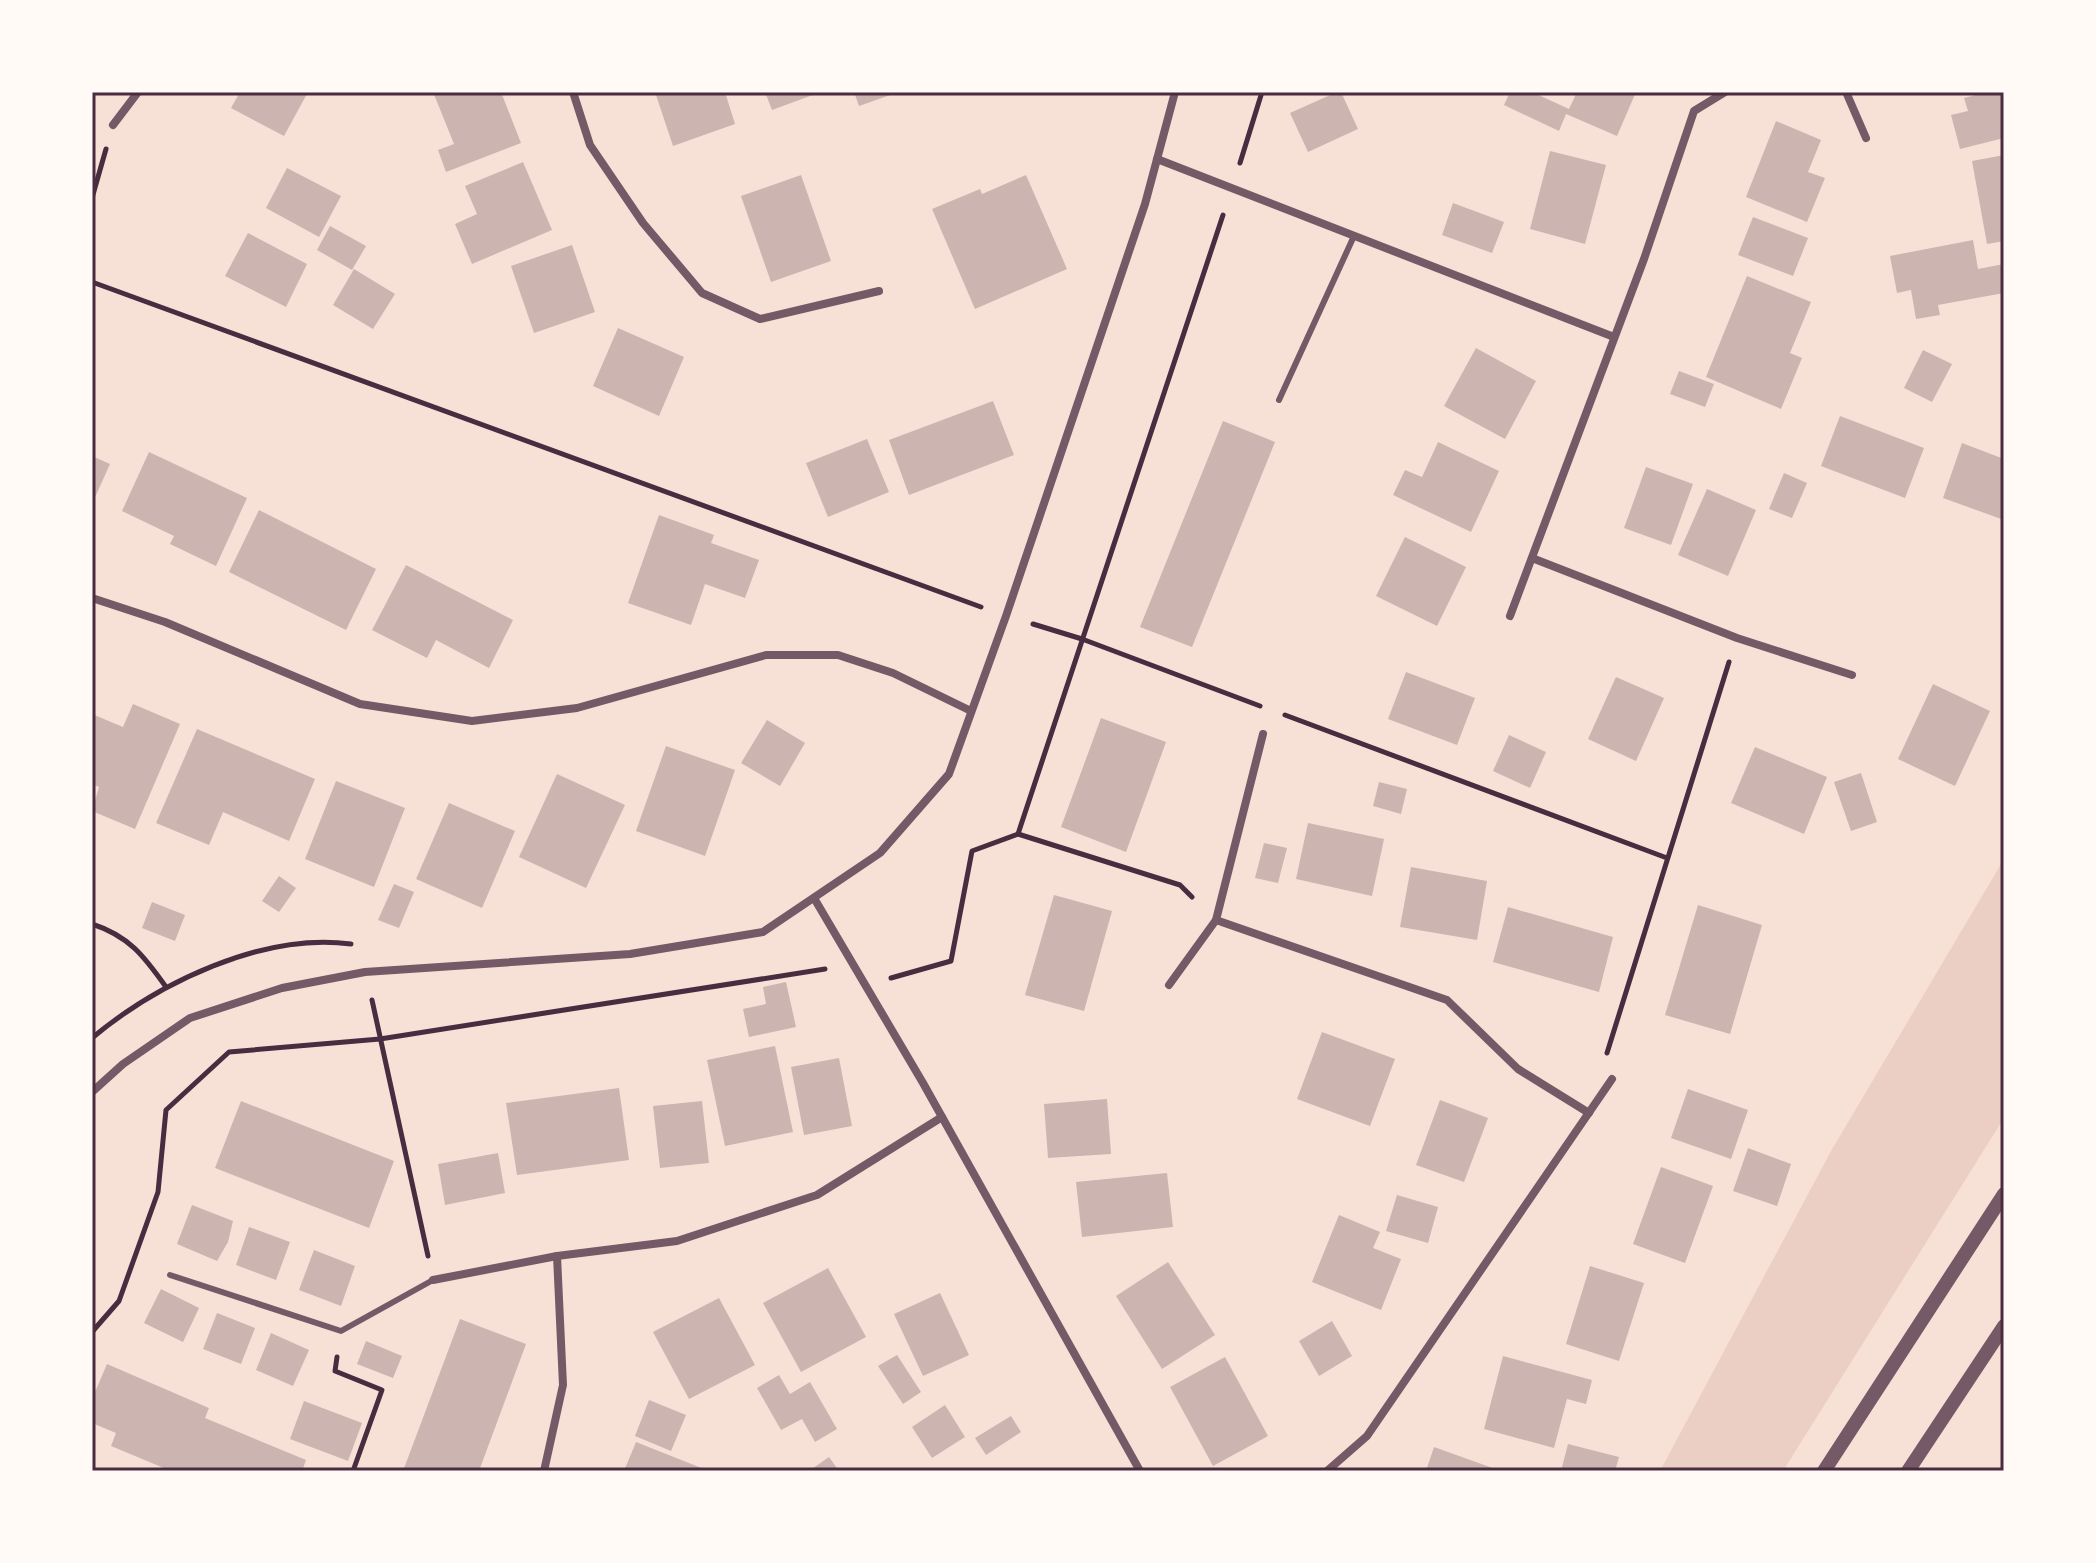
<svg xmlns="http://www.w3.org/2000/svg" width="2096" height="1563" font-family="Roboto,sans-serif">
	<rect width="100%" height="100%" fill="#f7e1d7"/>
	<polygon fill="#ebcfc5" points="2004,859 2004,1118 1783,1471 1660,1471 1831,1151"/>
	<g fill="#ccb4b1">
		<polygon points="240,92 308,92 284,136 231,108"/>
		<polygon points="433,92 501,92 521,143 446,172 438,150 454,144"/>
		<polygon points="655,92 725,92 735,124 673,146"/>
		<polygon points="765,92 821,92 772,110"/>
		<polygon points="854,92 899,92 859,106"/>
		<polygon points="1337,92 1341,92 1358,129 1308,152 1290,113"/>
		<polygon points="1510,92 1532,92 1569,109 1577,92 1636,92 1617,136 1566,114 1559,131 1504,105"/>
		<polygon points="1988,92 2004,92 2004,138 1960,149 1951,115 1968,111 1964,98"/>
		<polygon points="1776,121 1821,140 1808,172 1825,178 1807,222 1746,197"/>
		<polygon points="1550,151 1606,165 1585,244 1530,229"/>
		<polygon points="2004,155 2004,241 1987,244 1972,161"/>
		<polygon points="523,162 552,230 472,264 455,224 477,214 465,186"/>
		<polygon points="287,168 341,196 319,237 266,208"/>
		<polygon points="801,175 831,261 771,282 741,196"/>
		<polygon points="1026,175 1067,269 975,309 932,209 980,189 982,194"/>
		<polygon points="1453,203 1504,222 1492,253 1442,235"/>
		<polygon points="1753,217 1808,238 1793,276 1738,255"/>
		<polygon points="330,226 366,246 352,270 317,250"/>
		<polygon points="248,233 307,264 286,307 225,276"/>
		<polygon points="1973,240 1978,269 2004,264 2004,293 1938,305 1940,315 1916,319 1911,290 1897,293 1890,256"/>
		<polygon points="572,245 595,312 534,333 511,266"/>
		<polygon points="354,269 395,294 373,329 333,305"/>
		<polygon points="1747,276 1811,302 1790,353 1802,358 1781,409 1706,377"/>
		<polygon points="618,328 684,357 659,416 593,386"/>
		<polygon points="1476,348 1536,381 1505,439 1444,406"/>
		<polygon points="1923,350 1952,364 1932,402 1904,388"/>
		<polygon points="1679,371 1714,384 1705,407 1670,394"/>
		<polygon points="993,401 1014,455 909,495 889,440"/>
		<polygon points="1840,416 1924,448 1905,498 1821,466"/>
		<polygon points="1223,421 1275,442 1192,647 1140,627"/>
		<polygon points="867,439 889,492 828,517 806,463"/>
		<polygon points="1438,442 1499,471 1471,532 1393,495 1405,470 1422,477"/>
		<polygon points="1962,443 2004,459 2004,520 1943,498"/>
		<polygon points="149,452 247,498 216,566 170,544 174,536 122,511"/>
		<polygon points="92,456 110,464 92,504"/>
		<polygon points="1646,467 1693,484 1671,545 1624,528"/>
		<polygon points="1784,473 1807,483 1792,518 1769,509"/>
		<polygon points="1707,489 1756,510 1728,576 1678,555"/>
		<polygon points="259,510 376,569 346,630 229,572"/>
		<polygon points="659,515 714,535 711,543 759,560 745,598 705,584 691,625 628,603"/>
		<polygon points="1405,537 1466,567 1437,626 1376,596"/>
		<polygon points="406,565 513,620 489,668 436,640 427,658 372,630"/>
		<polygon points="1406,672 1475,698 1457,745 1388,719"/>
		<polygon points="1616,677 1664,698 1636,761 1588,739"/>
		<polygon points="1933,684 1990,711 1955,786 1898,759"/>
		<polygon points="133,704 180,724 135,829 92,811 99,787 92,784 92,714 123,727"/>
		<polygon points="1101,718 1166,742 1126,852 1061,827"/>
		<polygon points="767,720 805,743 780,786 741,763"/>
		<polygon points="197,729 315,779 289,841 223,812 209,845 156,823"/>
		<polygon points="1509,735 1546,752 1530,788 1493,771"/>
		<polygon points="666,746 735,770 705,856 636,831"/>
		<polygon points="1755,747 1827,777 1804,834 1731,803"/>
		<polygon points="1861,773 1877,822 1851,831 1834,782"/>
		<polygon points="557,774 625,805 586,888 519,857"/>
		<polygon points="336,781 405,808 374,887 305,859"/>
		<polygon points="1379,782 1407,789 1401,814 1373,806"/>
		<polygon points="449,803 515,831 482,908 416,879"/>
		<polygon points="1308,823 1384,839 1372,896 1296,879"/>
		<polygon points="1264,843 1287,848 1278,883 1255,878"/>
		<polygon points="1411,867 1487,881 1477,940 1400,927"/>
		<polygon points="279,876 296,888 279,912 262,901"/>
		<polygon points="394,884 414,892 399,928 378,920"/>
		<polygon points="1054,895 1112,911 1084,1011 1025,995"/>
		<polygon points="152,902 185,915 175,941 142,928"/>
		<polygon points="1698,905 1762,925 1730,1034 1665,1015"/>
		<polygon points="1508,907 1613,937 1599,992 1493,962"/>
		<polygon points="786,982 796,1027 749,1037 743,1009 766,1004 763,987"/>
		<polygon points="1322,1032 1395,1059 1370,1126 1297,1099"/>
		<polygon points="775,1046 793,1132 725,1146 707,1060"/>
		<polygon points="839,1058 852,1126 804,1135 791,1067"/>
		<polygon points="619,1088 629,1160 517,1175 506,1103"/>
		<polygon points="1688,1089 1748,1110 1731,1159 1671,1138"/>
		<polygon points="1107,1099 1111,1154 1048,1158 1044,1104"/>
		<polygon points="1440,1100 1488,1118 1464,1182 1416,1165"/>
		<polygon points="241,1101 394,1161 369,1228 215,1168"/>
		<polygon points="702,1101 709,1163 660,1168 653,1106"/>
		<polygon points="1748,1148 1791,1164 1777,1206 1733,1191"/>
		<polygon points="498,1153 505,1193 445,1205 438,1164"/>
		<polygon points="1661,1167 1713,1186 1685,1263 1633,1244"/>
		<polygon points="1167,1173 1173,1227 1082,1237 1076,1182"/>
		<polygon points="1397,1195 1438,1207 1428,1243 1386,1231"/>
		<polygon points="192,1205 233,1221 228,1242 217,1261 177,1244"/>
		<polygon points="1339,1215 1380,1232 1373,1248 1401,1259 1381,1310 1312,1282"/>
		<polygon points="249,1227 290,1242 276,1280 236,1265"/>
		<polygon points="314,1250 355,1266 341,1306 299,1290"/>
		<polygon points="1168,1262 1215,1335 1162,1369 1116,1296"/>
		<polygon points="1590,1266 1644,1283 1619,1361 1566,1344"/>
		<polygon points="828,1268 866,1337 801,1372 763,1303"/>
		<polygon points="161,1289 199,1308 183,1342 144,1323"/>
		<polygon points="940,1293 969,1355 923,1376 894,1314"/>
		<polygon points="719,1298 755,1365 689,1399 653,1332"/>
		<polygon points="217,1313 255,1328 241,1364 203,1349"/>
		<polygon points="460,1319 526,1344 479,1471 403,1471"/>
		<polygon points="1332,1321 1352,1356 1319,1376 1299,1341"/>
		<polygon points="271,1333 309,1350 293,1386 256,1370"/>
		<polygon points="366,1341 402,1356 393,1378 357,1364"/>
		<polygon points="897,1355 921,1392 903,1404 878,1366"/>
		<polygon points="1503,1356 1592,1380 1586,1404 1567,1399 1554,1448 1484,1429"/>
		<polygon points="1225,1357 1268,1436 1213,1466 1170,1387"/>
		<polygon points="107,1364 209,1408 205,1418 306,1460 302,1471 171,1471 111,1446 116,1433 92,1423 92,1399"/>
		<polygon points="779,1375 790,1394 810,1382 837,1429 815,1442 802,1419 781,1430 757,1388"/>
		<polygon points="649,1400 686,1415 671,1451 635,1436"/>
		<polygon points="304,1401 362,1423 348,1461 290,1439"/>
		<polygon points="945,1405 965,1437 932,1458 912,1427"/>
		<polygon points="1011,1416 1021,1432 986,1455 975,1438"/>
		<polygon points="636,1442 709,1471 624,1471"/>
		<polygon points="1568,1444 1619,1457 1615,1471 1561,1471"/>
		<polygon points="1434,1447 1501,1471 1426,1471"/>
		<polygon points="829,1457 839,1471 809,1471"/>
	</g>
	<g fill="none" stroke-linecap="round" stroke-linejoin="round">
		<g stroke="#4a2c40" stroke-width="5">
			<polyline points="1240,163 1262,92"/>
			<polyline points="92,198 106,149"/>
			<polyline points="92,282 981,607"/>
			<polyline points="1033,624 1082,639 1260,706"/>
			<polyline points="1285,715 1667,858"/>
			<polyline points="1018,834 1180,885 1192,897"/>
			<path d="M92 924C129 936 144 956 166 987"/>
			<polyline points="891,978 951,961 972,851 1018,834 1223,215"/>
			<polyline points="372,1000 428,1256"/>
			<path d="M92 1038C158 983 263 932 351 944"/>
			<polyline points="1607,1053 1729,662"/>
			<polyline points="92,1332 119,1301 158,1192 166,1110 229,1052 380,1039 825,969"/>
			<polyline points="337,1357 335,1371 382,1390 353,1471"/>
		</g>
		<g stroke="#755966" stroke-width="6">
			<polyline points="1279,400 1354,236"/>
			<polyline points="170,1275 341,1331 433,1280"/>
		</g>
		<g stroke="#755966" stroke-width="8">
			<polyline points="573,92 590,145 643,223 702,293 760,319 879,291"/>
			<polyline points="1846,92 1866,138"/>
			<polyline points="113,125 138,92"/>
			<polyline points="1157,159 1614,337"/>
			<polyline points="1532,558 1737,638 1852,675"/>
			<polyline points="92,598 165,622 360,704 472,721 577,708 766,655 838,655 893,673 971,711"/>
			<polyline points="1510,616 1644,259 1694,111 1725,92"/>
			<polyline points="814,898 923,1083 1140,1471"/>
			<polyline points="1216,920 1447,1000 1518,1069 1589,1113"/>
			<polyline points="1169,985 1216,920 1263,734"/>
			<polyline points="92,1092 123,1064 190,1018 282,988 365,972 630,954 763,932 880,853 949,774 1006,616 1145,204 1175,92"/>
			<polyline points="433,1280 557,1256 677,1241 817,1195 942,1117"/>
			<polyline points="544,1471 563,1385 557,1256"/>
			<polyline points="1327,1471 1367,1436 1612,1079"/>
		</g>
		<g stroke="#755966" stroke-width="14">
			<polyline points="1824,1471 2004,1194"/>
			<polyline points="1908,1471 2004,1326"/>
		</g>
	</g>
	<rect width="2096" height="1563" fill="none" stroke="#fffaf5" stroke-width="188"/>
	<rect x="94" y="94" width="1908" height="1375" fill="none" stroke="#4a2c40" stroke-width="3"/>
</svg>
